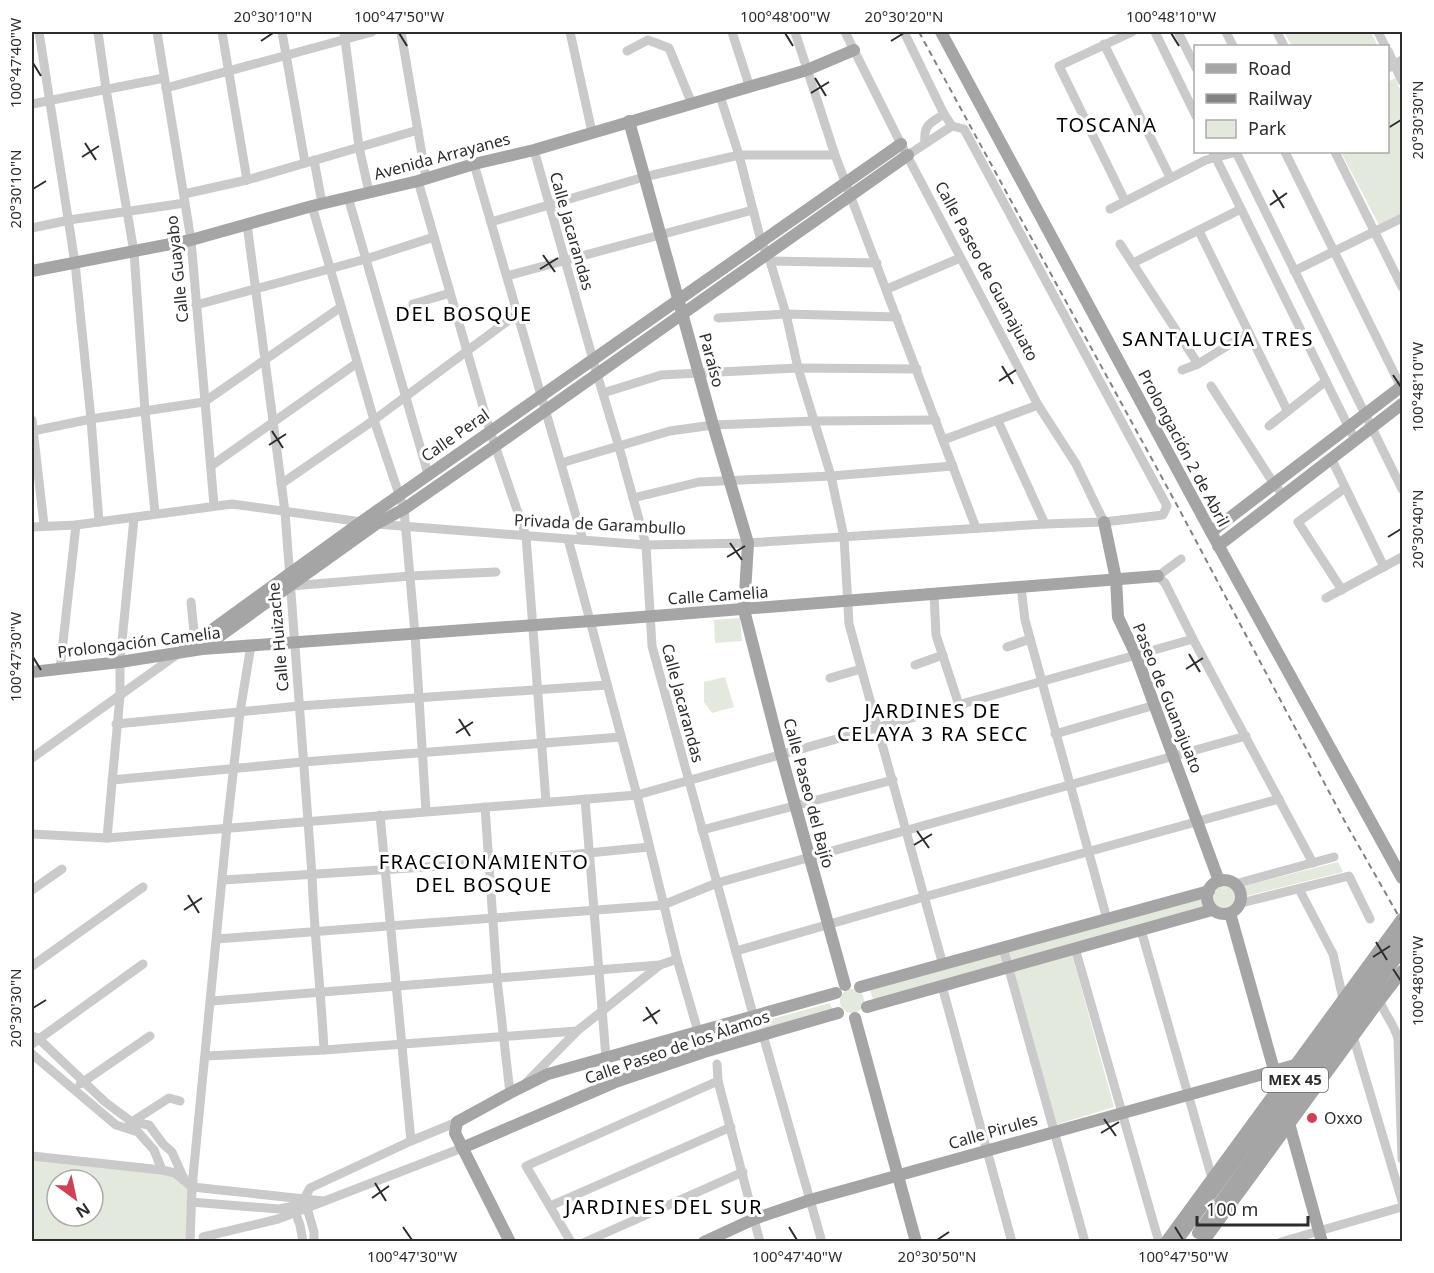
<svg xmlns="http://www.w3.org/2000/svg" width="1434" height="1273" font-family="'Noto Sans',sans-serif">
	<rect width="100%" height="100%" fill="#fff"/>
	<g fill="#e3e9dc" fill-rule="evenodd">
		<polygon points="1284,32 1371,32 1378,46 1292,46"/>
		<polygon points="1395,78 1402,94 1402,213 1379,225 1341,152 1388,152 1388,82"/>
		<polygon points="740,618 742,641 715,643 714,620"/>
		<polygon points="725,677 734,707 712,713 704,702 704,682"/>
		<polygon points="1338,862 1343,872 1247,896 1244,886"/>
		<circle cx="1224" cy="897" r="12"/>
		<polygon points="1205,896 1205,903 1208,907 874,1002 870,990"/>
		<polygon points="1072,954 1114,1107 1055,1125 1013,971"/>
		<circle cx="852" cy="1001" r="12"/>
		<polygon points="830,1003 833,1011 713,1044 710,1036"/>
		<path d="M32 1156 181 1172 198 1179 191 1241 32 1242ZM57 1180H93V1216H57Z"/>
	</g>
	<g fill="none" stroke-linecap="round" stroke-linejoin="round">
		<g stroke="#cacaca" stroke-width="9">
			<polyline points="39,32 75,263 91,419 99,522"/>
			<polyline points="98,32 106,89 134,252 145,411 155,513"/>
			<polyline points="157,32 191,240 214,505"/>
			<polyline points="222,32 247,180"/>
			<polyline points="282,32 305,163"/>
			<polyline points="344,32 359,147 369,192"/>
			<polyline points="401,32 426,178"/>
			<polyline points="570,32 592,132"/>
			<polyline points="732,32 750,88"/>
			<polyline points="795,32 835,155 976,528"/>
			<polyline points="845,32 901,144 1038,405 1076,464 1104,522"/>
			<polyline points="1155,32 1196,116"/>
			<polyline points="1178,32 1196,68"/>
			<polyline points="1226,32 1233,46"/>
			<polyline points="1277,32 1284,46"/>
			<polyline points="1378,32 1385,46"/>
			<polyline points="1104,44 1170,177"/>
			<polyline points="627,51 648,40 669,48 692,104"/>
			<polyline points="1388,51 1402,81"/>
			<polyline points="1388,68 1402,60"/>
			<polyline points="166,88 372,32"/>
			<polyline points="720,96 739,155 761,241 770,261 786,314 798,368 831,476 844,537 849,624 943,965"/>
			<polyline points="32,104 164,78"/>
			<path d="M925 143C923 125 930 123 944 114"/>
			<polyline points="534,150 597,374 619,447 646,545 652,646 754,1018"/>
			<polyline points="1213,152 1355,440"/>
			<polyline points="1236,152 1402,489"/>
			<polyline points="1285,152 1401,387"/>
			<polyline points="1335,152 1402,287"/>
			<polyline points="908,155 952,126"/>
			<polyline points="314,160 322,203"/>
			<polyline points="474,164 583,540"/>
			<polyline points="418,181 490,431 526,536 546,802"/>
			<polyline points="184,194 247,180 418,130"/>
			<polyline points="348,197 428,474"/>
			<polyline points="1125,201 1059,66 1132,32"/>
			<polyline points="312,206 374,420 404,509 415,634 426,811"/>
			<polyline points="1110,209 1206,160 1237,152"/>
			<polyline points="491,222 644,177 739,155 835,155"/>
			<path d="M247 224 285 512 312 875C314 933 321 991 324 1050"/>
			<polyline points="32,228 69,220 185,203"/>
			<polyline points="1199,231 1287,410"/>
			<polyline points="1120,244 1198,364"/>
			<polyline points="770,261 877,263"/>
			<polyline points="1133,263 1241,209"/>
			<polyline points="1294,271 1402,218"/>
			<polyline points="507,276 753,210"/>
			<polyline points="887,289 960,258"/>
			<polyline points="413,304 450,293"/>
			<polyline points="196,305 366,259 434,237"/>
			<polyline points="718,318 786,314 897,317"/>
			<polyline points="1182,370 1198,364 1248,333"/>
			<polyline points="1211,386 1274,484 1283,495"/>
			<polyline points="603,393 661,375 798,368 917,369"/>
			<polyline points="32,420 44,525"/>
			<polyline points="998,421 1045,524"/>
			<polyline points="1269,426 1326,381"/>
			<polyline points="33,431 91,419 204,402 341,307"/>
			<polyline points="943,440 1038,405"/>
			<polyline points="1331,458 1384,567"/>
			<polyline points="561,463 670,431 713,425 816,421 936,420"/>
			<polyline points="211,466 357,363"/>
			<polyline points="281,484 374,420 517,314"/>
			<polyline points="633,498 699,482 831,476 953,466"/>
			<polyline points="376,524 646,545 748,543 1045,524 1104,522 1163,515 1167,506 964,129 952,126 944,114 904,32"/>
			<polyline points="32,527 76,525 232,504 362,522"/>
			<polyline points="568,539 637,795 677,959 704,1052"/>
			<polyline points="1181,559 1158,576 1165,583 1193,639 1313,863"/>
			<polyline points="291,586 410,576 496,572"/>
			<polyline points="1021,587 1025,620 1107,919"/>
			<polyline points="1342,590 1298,522 1345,488"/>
			<polyline points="934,594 936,635 959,705"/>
			<polyline points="1326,598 1402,557"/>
			<polyline points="191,602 195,642"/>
			<polyline points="1007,647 1030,639"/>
			<polyline points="915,665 943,655"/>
			<polyline points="60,669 76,525"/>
			<polyline points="830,678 861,669"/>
			<polyline points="116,724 299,706 607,685"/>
			<polyline points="1055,734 1155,705"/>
			<polyline points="32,758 179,653"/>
			<polyline points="112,780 303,762 621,737"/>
			<polyline points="585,799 606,1058"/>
			<polyline points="485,807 497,979 510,1093"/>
			<polyline points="380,815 411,1141"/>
			<polyline points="702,830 893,780"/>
			<polyline points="32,834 107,838 637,795 1193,639"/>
			<polyline points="107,838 120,696 120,662 134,518"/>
			<polyline points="223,880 489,863 649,847"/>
			<polyline points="1235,884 1334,857"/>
			<polyline points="1299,889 1333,954 1343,999"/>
			<polyline points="32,890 62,869"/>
			<polyline points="1241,903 1349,876 1370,919"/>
			<polyline points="1141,930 1212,1178"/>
			<polyline points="217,939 663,905 717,883 1246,736"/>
			<polyline points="1003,948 1085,1242"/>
			<polyline points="1075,948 1159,1242"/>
			<polyline points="736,951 924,897 1279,799"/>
			<polyline points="32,966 143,887"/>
			<polyline points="942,986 1012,1242"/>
			<path d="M1378 995C1381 1011 1394 1022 1398 1039L1402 1159"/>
			<polyline points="211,1001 660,965"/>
			<polyline points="763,1035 822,1242"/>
			<polyline points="32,1036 38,1038 105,1102 132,1122 149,1125 163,1144 172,1152 184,1179"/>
			<polyline points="1353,1036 1402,1201"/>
			<polyline points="32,1044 143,964"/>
			<polyline points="32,1054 116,1125 138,1132 154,1150 162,1170"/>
			<polyline points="206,1056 324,1050 577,1031"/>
			<polyline points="717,1064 718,1081 760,1242"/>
			<polyline points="527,1082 577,1031 660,965 677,959"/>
			<polyline points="80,1084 150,1036"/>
			<polyline points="130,1123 169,1098 180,1101"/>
			<polyline points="32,1156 162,1170 175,1173 192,1187 323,1201"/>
			<polyline points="304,1199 310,1188 411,1141 457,1122"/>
			<polyline points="191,1202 279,1209 309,1203"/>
			<polyline points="550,1206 731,1127"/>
			<polyline points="307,1208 314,1232 314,1242"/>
			<polyline points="295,1212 300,1225 303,1242"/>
			<polyline points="203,1237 278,1219 462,1148"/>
			<polyline points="190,1242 192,1187 227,827 240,712 251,645"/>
			<polyline points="571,1242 526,1166 718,1081"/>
			<polyline points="585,1242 743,1172"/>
			<polyline points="1281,1242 1402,1207"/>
		</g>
		<g stroke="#a5a5a5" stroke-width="12">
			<polyline points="941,32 1211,532 1402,878"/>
			<polyline points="629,121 713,425 748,543 744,610 781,754 845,985"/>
			<polyline points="32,271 191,240 312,206 418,181 474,164 534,150 807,70 854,50"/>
			<polyline points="1104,522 1116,579 1118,617 1136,655 1219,881"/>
			<polyline points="1211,532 1402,386"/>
			<polyline points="1218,546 1402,404"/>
			<polyline points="203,648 376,524 404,509 495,446 908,155"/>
			<polyline points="184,650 361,522 901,144"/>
			<polyline points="32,672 120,662 202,649 591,621 1158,576"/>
			<circle cx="1224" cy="897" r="17"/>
			<polyline points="1230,913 1276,1077"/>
			<polyline points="860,987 1209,891"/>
			<polyline points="867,1007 1212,910"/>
			<polyline points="855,1018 916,1242"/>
			<polyline points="1284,1105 1322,1242"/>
			<polyline points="462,1148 618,1081 704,1052 838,1013"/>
			<polyline points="510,1242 455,1133 457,1122 510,1093 548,1074 836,993"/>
			<polyline points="704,1242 754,1219 810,1200 1295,1065"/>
			<polyline points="1166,1242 1402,919"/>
			<polyline points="1176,1242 1187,1227"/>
			<polyline points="1203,1242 1379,1001 1402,971"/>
		</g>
		<polyline stroke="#828282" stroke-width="2" stroke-dasharray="6 4.5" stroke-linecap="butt" points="919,32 1178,507 1344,820 1402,922"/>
		<g stroke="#a5a5a5" stroke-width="12">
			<polyline points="1187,1227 1402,934"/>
			<polyline points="1198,1233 1402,950"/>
		</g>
	</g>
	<path fill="none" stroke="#2d2d2d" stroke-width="2" d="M399 33 407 46M785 33 793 46M1171 33 1179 46M261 41 273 33M891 41 904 33M33 63 41 76M815 78 826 96M811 93 829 82M1388 128 1401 120M85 143 96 160M82 157 99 146M33 189 46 181M1273 190 1284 208M1270 205 1287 193M543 255 555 272M540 269 558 258M1002 366 1013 384M1393 375 1401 387M999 381 1016 370M272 431 283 448M269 445 286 434M1388 537 1401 529M730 543 742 560M727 557 745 546M1189 654 1200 672M33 657 41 670M1186 669 1203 658M459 719 470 736M456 733 473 722M917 831 929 848M914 845 932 834M188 895 199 913M184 910 202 898M1376 942 1387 960M1373 957 1390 946M1393 969 1401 981M646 1007 657 1024M33 1008 46 1000M643 1021 660 1010M1104 1119 1116 1136M1101 1133 1119 1122M375 1183 386 1201M372 1198 389 1186M403 1227 412 1240M789 1227 797 1240M1175 1227 1183 1240M937 1240 949 1232"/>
	<circle fill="#d24053" stroke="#fff" stroke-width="2" cx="1312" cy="1118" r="6"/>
	<g text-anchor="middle" stroke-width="6" stroke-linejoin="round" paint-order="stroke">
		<rect fill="#fff" stroke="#6c6c6c" stroke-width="1.5" x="1262" y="1068" width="66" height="24" rx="4.5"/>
		<g font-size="15" font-weight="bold" fill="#2d2d2d">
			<text x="1295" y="1085">MEX 45</text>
		</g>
		<g font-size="16" fill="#2d2d2d" stroke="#fff">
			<text transform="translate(442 156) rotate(-15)" y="6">Avenida Arrayanes</text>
			<text transform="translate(572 231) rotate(74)" y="6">Calle Jacarandas</text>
			<text transform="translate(177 269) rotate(-96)" y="6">Calle Guayabo</text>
			<text transform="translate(987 271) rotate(62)" y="6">Calle Paseo de Guanajuato</text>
			<text transform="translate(712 360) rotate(75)" y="6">Paraíso</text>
			<text transform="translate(455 435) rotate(-35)" y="6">Calle Peral</text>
			<text transform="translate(1184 448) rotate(62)" y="6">Prolongación 2 de Abril</text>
			<text transform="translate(600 524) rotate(3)" y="6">Privada de Garambullo</text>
			<text transform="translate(718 595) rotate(-4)" y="6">Calle Camelia</text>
			<text transform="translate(278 637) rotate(-95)" y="6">Calle Huizache</text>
			<text transform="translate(139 642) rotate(-7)" y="6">Prolongación Camelia</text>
			<text transform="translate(1168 698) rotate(68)" y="6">Paseo de Guanajuato</text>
			<text transform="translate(683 703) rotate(75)" y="6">Calle Jacarandas</text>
			<text transform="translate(809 793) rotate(75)" y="6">Calle Paseo del Bajío</text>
			<text transform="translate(677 1047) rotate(-19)" y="6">Calle Paseo de los Álamos</text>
			<text transform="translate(993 1131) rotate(-16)" y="6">Calle Pirules</text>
		</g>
		<g font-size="16" fill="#2d2d2d" stroke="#fff" text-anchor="start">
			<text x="1324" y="1124">Oxxo</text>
		</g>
		<g font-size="20" letter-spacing="1.5" fill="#000" stroke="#fff">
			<text x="1107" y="132">TOSCANA</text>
			<text x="464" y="321">DEL BOSQUE</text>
			<text x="1218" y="346">SANTALUCIA TRES</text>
			<text x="933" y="718">JARDINES DE<tspan x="933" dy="23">CELAYA 3 RA SECC</tspan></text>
			<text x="484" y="869">FRACCIONAMIENTO<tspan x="484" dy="23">DEL BOSQUE</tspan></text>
			<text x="664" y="1214">JARDINES DEL SUR</text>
		</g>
	</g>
	<rect width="1434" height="1273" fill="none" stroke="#ffffff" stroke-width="66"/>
	<rect x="1194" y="45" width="195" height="108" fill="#ffffff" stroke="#ababab" stroke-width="1.5"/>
	<rect x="1206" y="64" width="30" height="9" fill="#a5a5a5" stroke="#ababab" stroke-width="1.5"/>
	<text x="1248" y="75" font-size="18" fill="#2d2d2d">Road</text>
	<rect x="1206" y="94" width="30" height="9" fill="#828282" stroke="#ababab" stroke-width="1.5"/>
	<text x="1248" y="105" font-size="18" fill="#2d2d2d">Railway</text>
	<rect x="1206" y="120" width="30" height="18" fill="#e3e9dc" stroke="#ababab" stroke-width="1.5"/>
	<text x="1248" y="135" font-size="18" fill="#2d2d2d">Park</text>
	<g transform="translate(75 1198) rotate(147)"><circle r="28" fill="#ffffff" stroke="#ababab" stroke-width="1.5"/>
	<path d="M0-4.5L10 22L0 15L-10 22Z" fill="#d24053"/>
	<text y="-9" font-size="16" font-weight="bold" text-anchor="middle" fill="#2d2d2d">N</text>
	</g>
	<path d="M1197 1216v9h111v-9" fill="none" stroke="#2d2d2d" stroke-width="3"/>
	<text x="1206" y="1216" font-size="18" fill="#2d2d2d" stroke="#ffffff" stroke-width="4.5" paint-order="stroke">100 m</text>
	<rect x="33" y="33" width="1368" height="1207" fill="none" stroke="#2d2d2d" stroke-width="2"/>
	<g font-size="15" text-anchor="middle" fill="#2d2d2d">
		<text x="273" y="22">20°30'10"N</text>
		<text x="399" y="22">100°47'50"W</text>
		<text x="785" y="22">100°48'00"W</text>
		<text x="904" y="22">20°30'20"N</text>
		<text x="1171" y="22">100°48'10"W</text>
		<text transform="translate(16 63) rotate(-90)" y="5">100°47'40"W</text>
		<text transform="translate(1418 120) rotate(-90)" y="5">20°30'30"N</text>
		<text transform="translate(16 189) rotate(-90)" y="5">20°30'10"N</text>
		<text transform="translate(1418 387) rotate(-90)" y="5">100°48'10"W</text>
		<text transform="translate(1418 529) rotate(-90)" y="5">20°30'40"N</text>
		<text transform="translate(16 657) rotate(-90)" y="5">100°47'30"W</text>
		<text transform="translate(1418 981) rotate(-90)" y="5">100°48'00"W</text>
		<text transform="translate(16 1008) rotate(-90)" y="5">20°30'30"N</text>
		<text x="412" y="1262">100°47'30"W</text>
		<text x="797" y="1262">100°47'40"W</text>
		<text x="937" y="1262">20°30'50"N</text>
		<text x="1183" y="1262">100°47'50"W</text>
	</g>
</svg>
